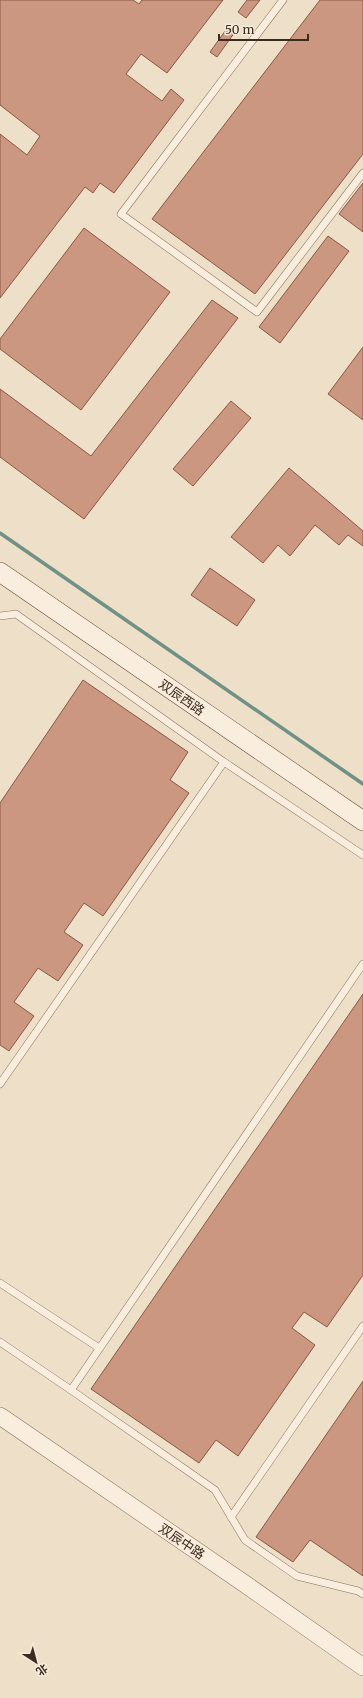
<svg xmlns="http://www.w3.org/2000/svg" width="363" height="1698" font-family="Merriweather,'Noto Sans SC',serif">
	<rect width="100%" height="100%" fill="#eedfc9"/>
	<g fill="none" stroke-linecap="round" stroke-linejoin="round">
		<polyline stroke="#709185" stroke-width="3.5" points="0,533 363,784"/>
	</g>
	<g fill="#cc9780" stroke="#8a5844">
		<polygon points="0,0 133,0 139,4 142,0 223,0 167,73 141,54 126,74 162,101 171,89 184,100 114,193 100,183 93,193 85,187 0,298 0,134 27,155 40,136 0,105"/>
		<polygon points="247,0 260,0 246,18 238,12"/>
		<polygon points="320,0 363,0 363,154 255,294 152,219"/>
		<polygon points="228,27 235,32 217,57 210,52"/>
		<polygon points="363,183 363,232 339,214"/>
		<polygon points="84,228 170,292 81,410 0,349 0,339"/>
		<polygon points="328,236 349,251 280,343 259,327"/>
		<polygon points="212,300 238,318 84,519 0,457 0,389 91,456"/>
		<polygon points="363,347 363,420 328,394"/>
		<polygon points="231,401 251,418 193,486 173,469"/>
		<polygon points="289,468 363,531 363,546 348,535 339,545 315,525 290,556 278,545 263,563 231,537"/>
		<polygon points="210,568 255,600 237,626 191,595"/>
		<polygon points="83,680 188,752 170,780 189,793 103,916 84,903 64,932 83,945 58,981 38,968 14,1002 34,1016 9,1051 0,1045 0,803"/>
		<polygon points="363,994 363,1275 327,1327 304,1312 292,1328 315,1345 238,1456 216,1440 199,1463 91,1389"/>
		<polygon points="363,1381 363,1576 310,1540 293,1562 256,1537"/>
	</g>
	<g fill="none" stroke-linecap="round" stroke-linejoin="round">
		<defs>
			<g id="service">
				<polyline points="283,0 121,214 257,312 363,173"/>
				<polyline points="0,616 16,614 224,762 0,1084"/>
				<polyline points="224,762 363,855"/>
				<polyline points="0,1283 99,1348"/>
				<polyline points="0,1342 71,1390 215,1490 245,1540 297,1576 358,1591 363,1594"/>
				<polyline points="71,1390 363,964"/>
				<polyline points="231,1517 363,1326"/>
			</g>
			<polyline id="tertiary" points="0,1416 245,1584 363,1667"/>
			<polyline id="secondary" points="0,572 363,821"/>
		</defs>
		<use href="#service" stroke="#8b715e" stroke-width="8"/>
		<use href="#tertiary" stroke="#8b715e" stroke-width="18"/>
		<use href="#secondary" stroke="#6d5241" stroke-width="20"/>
		<use href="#service" stroke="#f9eddd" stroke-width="7"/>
		<use href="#tertiary" stroke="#f9eddd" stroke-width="17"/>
		<use href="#secondary" stroke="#f9eddd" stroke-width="19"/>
	</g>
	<g text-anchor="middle" stroke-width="3" stroke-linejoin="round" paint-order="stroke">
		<g font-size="13" fill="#3c2b21" stroke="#f6ead9">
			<text transform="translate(182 697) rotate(35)" y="5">双辰西路</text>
			<text transform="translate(182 1541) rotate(34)" y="5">双辰中路</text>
		</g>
	</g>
	<g transform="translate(36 1662) rotate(144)" stroke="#f6ead9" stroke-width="3" paint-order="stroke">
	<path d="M0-3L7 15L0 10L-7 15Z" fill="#3c2b21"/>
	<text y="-6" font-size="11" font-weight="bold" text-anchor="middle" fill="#3c2b21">北</text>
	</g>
	<path d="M219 34v6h89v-6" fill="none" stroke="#3c2b21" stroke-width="2"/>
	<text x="225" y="34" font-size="12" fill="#3c2b21" stroke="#f6ead9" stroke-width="3" paint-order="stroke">50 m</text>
</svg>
